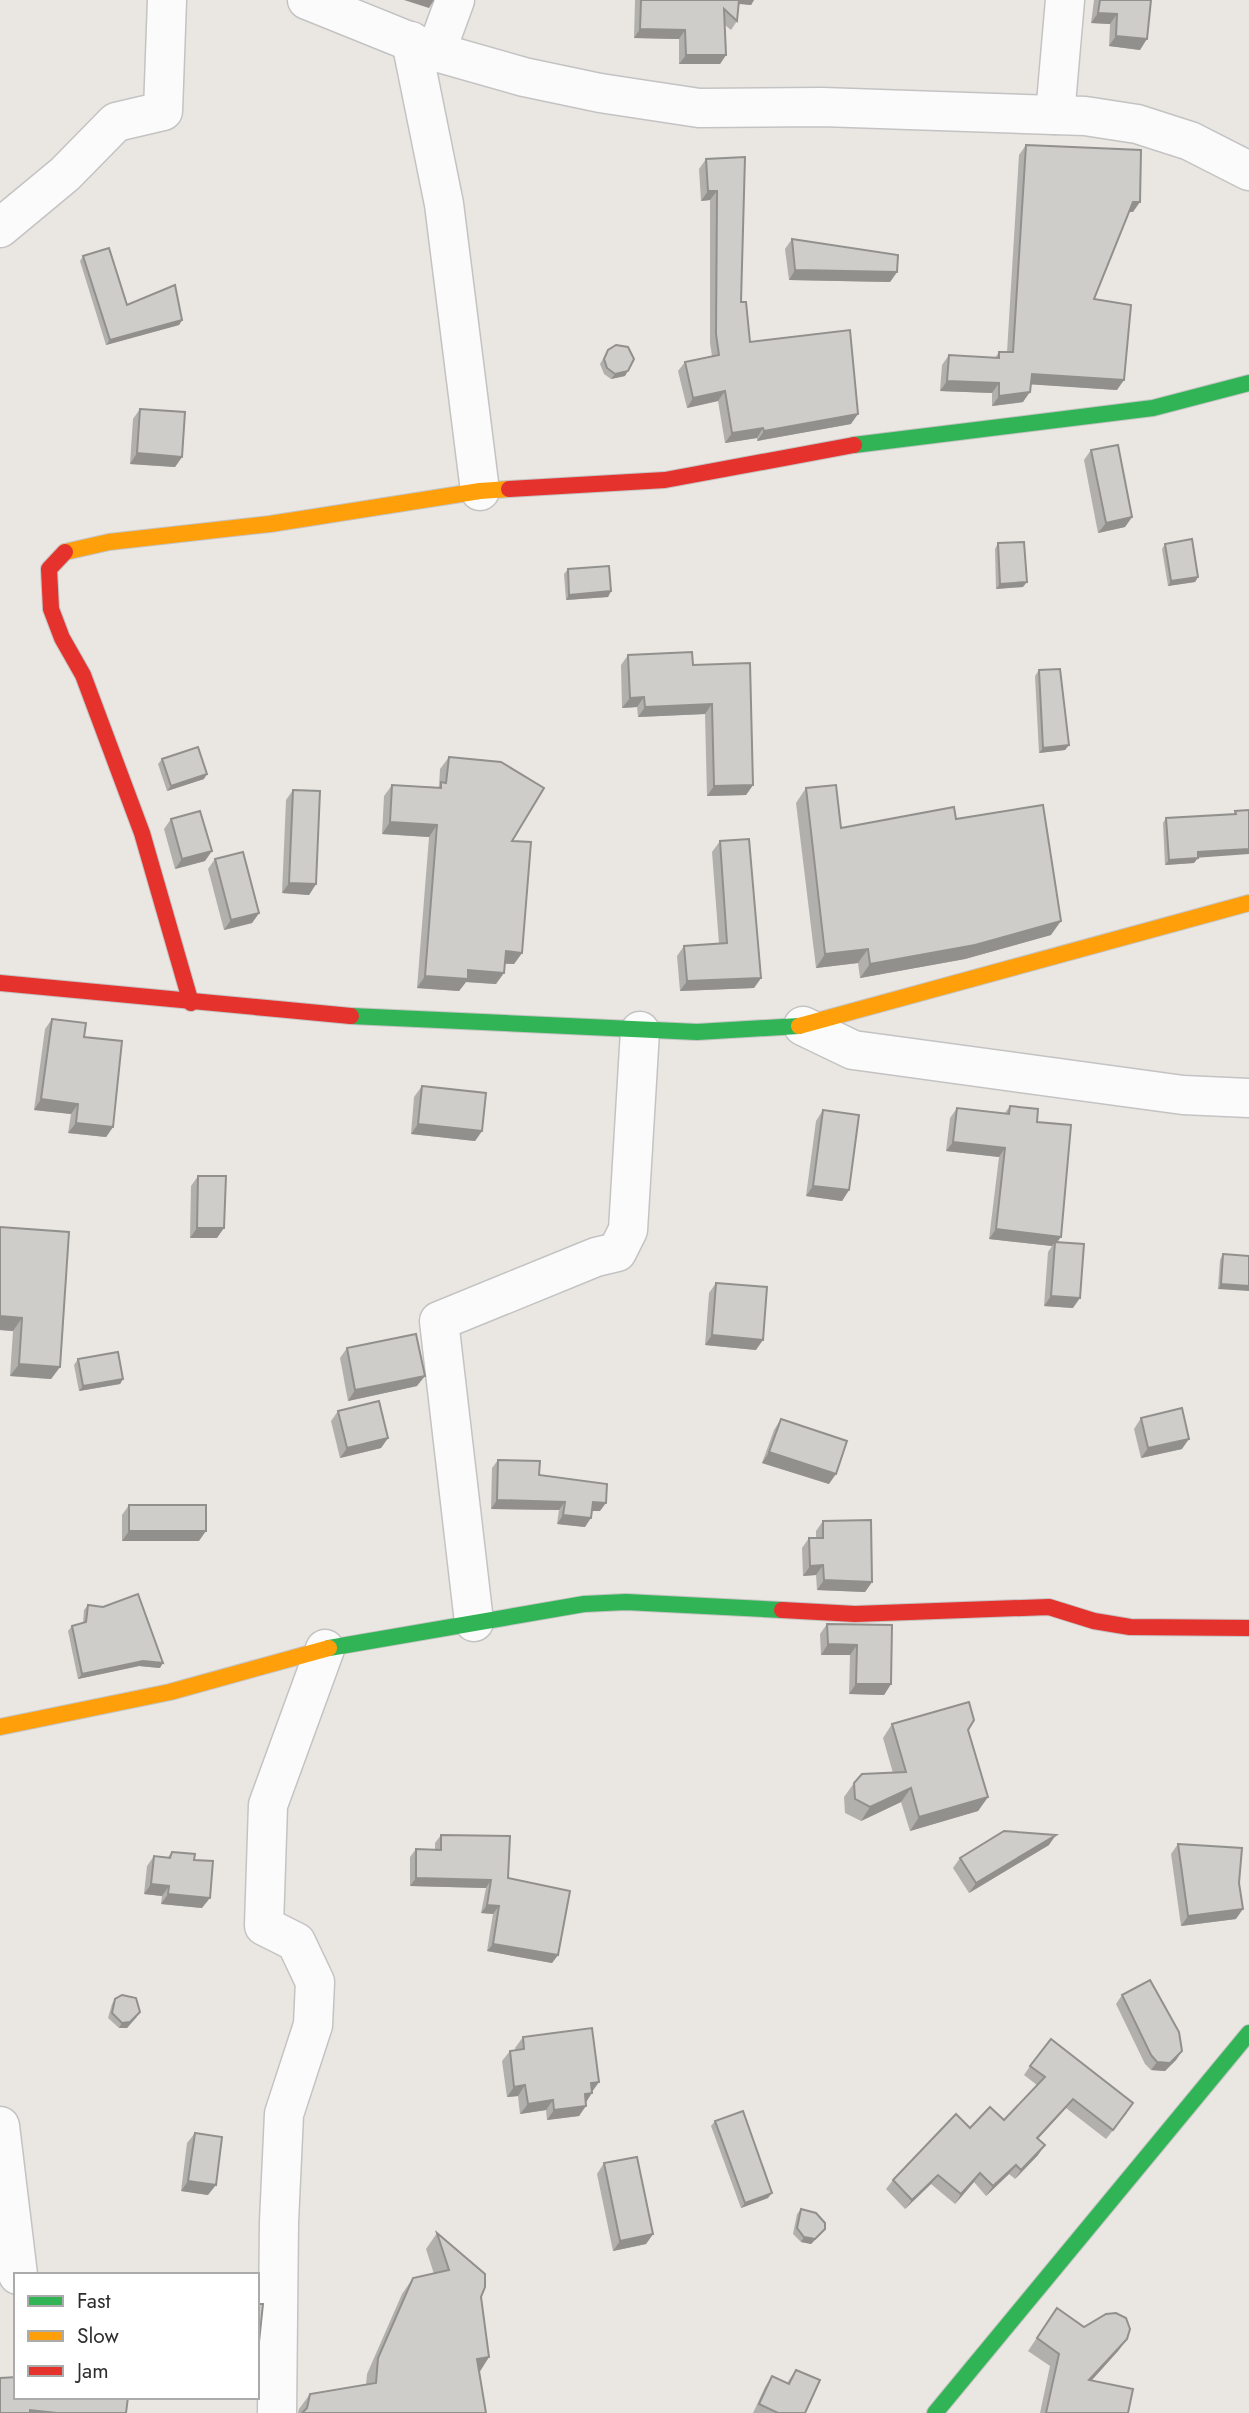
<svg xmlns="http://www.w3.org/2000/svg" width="1249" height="2413" font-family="Jost,sans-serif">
	<rect width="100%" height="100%" fill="#eae7e2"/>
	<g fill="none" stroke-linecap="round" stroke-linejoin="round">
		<defs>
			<g id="street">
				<polyline points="307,0 436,52 524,77 600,93 699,108 822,107 1085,116 1137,124 1190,141 1249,171"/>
				<polyline points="411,41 444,204 480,491"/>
				<polyline points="436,52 455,0"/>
				<polyline points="1055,115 1065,0"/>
				<polyline points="0,228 65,174 116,122 163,111 167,0"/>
				<polyline points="803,1026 853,1050 1183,1095 1249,1098"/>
				<polyline points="474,1622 439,1321 596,1257 617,1252 628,1230 640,1031"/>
				<polyline points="0,2126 18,2275"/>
				<polyline points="277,2413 279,2222 284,2114 313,2025 315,1982 296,1942 264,1926 268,1805 325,1649"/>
			</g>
			<g id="fast">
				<polyline points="854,445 1153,408 1249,383"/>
				<polyline points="351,1016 697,1032 799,1026"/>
				<polyline points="329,1648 584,1604 626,1602 782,1610"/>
				<polyline points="935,2413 1249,2033"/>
			</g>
			<g id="slow">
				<polyline points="65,552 109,542 270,524 480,491 509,489"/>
				<polyline points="799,1026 1249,903"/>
				<polyline points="0,1727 170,1692 329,1648"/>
			</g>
			<g id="jam">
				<polyline points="509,489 665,480 854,445"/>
				<polyline points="65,552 49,569 51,609 62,638 83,675 142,833 191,1003"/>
				<polyline points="0,983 351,1016"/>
				<polyline points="782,1610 855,1614 1049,1607 1094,1621 1130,1627 1249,1628"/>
			</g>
		</defs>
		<use href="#street" stroke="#c4c3c3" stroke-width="41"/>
		<use href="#fast" stroke="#c4c3c3" stroke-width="18"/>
		<use href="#slow" stroke="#c4c3c3" stroke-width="18"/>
		<use href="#jam" stroke="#c4c3c3" stroke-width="18"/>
		<use href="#street" stroke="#fcfbfb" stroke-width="38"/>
		<use href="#fast" stroke="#30b455" stroke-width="16"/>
		<use href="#slow" stroke="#ff9f0a" stroke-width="16"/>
		<use href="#jam" stroke="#e5322d" stroke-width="16"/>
	</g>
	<g fill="#b2b0ad">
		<polygon points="635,0 754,0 751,5 738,4 737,21 731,30 725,25 726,55 720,64 679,64 679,39 634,38"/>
		<polygon points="1094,0 1151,0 1140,50 1109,46 1110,24 1091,23"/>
		<polygon points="1026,145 1133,212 1129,212 1094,299 1117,390 1031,384 1023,402 992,406 992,393 940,391 942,365 949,355 995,358 999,352 1007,352 1019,155"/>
		<polygon points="745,157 741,302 750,342 851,424 757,441 757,438 725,443 718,401 687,408 678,371 685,362 712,356 710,343 710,200 701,201 699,169 706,159"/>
		<polygon points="792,239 897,272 890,282 789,280 785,249"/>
		<polygon points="83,256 127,305 182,320 179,325 106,345 80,261"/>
		<polygon points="608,350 625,376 611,379 604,374 600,364"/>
		<polygon points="140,409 182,457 175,467 130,464 133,419"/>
		<polygon points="1091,450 1132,517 1125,527 1098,533 1084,460"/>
		<polygon points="998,543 1023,587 996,589 995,549"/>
		<polygon points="1165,544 1198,577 1195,582 1168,586 1162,549"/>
		<polygon points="568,569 611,591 608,597 566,600 564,574"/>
		<polygon points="628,655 693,665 753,785 746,795 707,796 705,714 638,717 637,707 622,708 621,665"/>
		<polygon points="1039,670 1069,745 1065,750 1039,753 1035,676"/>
		<polygon points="449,757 512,841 522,953 514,964 505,964 496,984 466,982 459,991 417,988 429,837 382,834 384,796 392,785 438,787 439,786 440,769"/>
		<polygon points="162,759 204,779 167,791 158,764"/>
		<polygon points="806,788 841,828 956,819 1051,935 965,959 860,978 858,963 816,968 796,803"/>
		<polygon points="293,790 316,884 309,895 282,893 286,800"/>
		<polygon points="1249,810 1198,857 1194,863 1165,865 1163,823 1166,818 1233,815 1235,811"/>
		<polygon points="171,819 205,861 175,869 164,829"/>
		<polygon points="720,841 761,978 754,988 680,991 677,956 684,946 719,944 712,852"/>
		<polygon points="215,859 259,913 252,923 224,930 208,869"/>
		<polygon points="52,1019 113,1127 106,1137 68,1133 71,1114 34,1110 45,1029"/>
		<polygon points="422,1086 482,1131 475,1141 411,1134 414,1097"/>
		<polygon points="1010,1106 1037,1122 1057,1242 1073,1308 1044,1306 1048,1252 1052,1246 989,1239 999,1157 946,1151 950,1118 957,1108 1004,1114"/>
		<polygon points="823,1110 849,1190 842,1201 806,1196 816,1121"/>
		<polygon points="198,1176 217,1238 190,1238 191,1186"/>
		<polygon points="0,1227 60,1367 51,1379 10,1376 13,1331 0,1330"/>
		<polygon points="1223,1254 1249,1256 1218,1289 1220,1260"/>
		<polygon points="716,1283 756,1350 705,1345 709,1293"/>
		<polygon points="347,1348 417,1386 348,1401 340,1358"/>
		<polygon points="78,1359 123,1379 120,1384 79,1391 74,1365"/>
		<polygon points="338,1411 388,1438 381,1448 340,1458 331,1421"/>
		<polygon points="1141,1418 1182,1449 1141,1458 1134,1429"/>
		<polygon points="781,1419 829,1484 762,1463 774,1430"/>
		<polygon points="498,1460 539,1475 600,1511 592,1511 585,1527 557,1524 559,1510 491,1509 492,1468"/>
		<polygon points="129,1505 199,1541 122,1541 122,1515"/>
		<polygon points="823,1521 872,1582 865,1592 817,1590 816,1575 803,1576 802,1548 809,1538 816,1538 816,1531"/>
		<polygon points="88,1605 160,1668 139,1666 78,1679 68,1631 72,1626 83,1623 84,1610"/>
		<polygon points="827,1624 892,1625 891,1684 884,1695 849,1694 850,1655 821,1655 820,1634"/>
		<polygon points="892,1724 968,1730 988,1797 978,1811 910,1831 901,1802 861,1821 845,1813 844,1797 854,1783 893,1773 883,1738"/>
		<polygon points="441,1835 508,1878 558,1955 552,1963 487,1951 493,1914 481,1913 486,1888 410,1886 410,1857 416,1849 435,1850 435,1843"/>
		<polygon points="1178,1844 1236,1919 1181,1926 1171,1854"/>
		<polygon points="1049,1845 969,1893 953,1868 960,1858"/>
		<polygon points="172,1852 194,1860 202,1908 161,1904 162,1896 144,1894 147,1866 154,1856 168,1857"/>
		<polygon points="1122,1995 1182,2051 1176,2060 1165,2071 1151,2070 1145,2064 1116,2004"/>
		<polygon points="115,1999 137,2017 127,2028 119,2028 108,2018 112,2004"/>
		<polygon points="523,2037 592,2092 579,2116 547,2120 546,2110 520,2114 518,2096 507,2097 502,2061 510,2051 516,2050 515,2048"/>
		<polygon points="1030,2066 1127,2113 1106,2139 1066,2108 1038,2139 1038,2155 1015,2179 1009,2174 986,2196 974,2182 955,2204 931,2184 905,2209 886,2189 893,2180 970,2128 1004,2120 1037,2085 1024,2075"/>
		<polygon points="715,2121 768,2198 741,2208 711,2126"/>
		<polygon points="195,2133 208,2195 181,2191 187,2143"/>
		<polygon points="604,2163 653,2234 646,2244 613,2251 597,2174"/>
		<polygon points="801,2209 821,2234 811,2244 801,2242 793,2234 797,2214"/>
		<polygon points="437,2233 481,2297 489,2357 479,2372 486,2413 298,2413 299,2409 310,2394 366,2385 367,2374 402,2294 413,2278 434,2274 426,2249"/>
		<polygon points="1057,2308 1084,2327 1127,2339 1118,2351 1092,2380 1128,2413 1040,2413 1050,2366 1028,2351"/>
		<polygon points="796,2370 805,2413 753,2413 765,2387 772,2376 787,2383"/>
	</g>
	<g fill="#91908d">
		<polygon points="404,0 434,0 429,8"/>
		<polygon points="735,0 754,0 751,5 733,3"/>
		<polygon points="1098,13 1117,14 1110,24 1091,23"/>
		<polygon points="640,29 685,30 679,39 634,38"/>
		<polygon points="1116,36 1147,39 1140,50 1109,46"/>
		<polygon points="686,55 726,55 720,64 679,64"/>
		<polygon points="708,191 717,191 710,200 701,201"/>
		<polygon points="1133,202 1140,202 1133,212 1126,212"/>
		<polygon points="795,270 897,272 890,282 789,280"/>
		<polygon points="182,320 179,325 106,345 110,340"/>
		<polygon points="628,371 625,376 611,379 615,374"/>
		<polygon points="1032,374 1124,380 1117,390 1025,384"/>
		<polygon points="947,381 999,383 992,393 940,391"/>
		<polygon points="725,391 718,401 687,408 693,398"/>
		<polygon points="1030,392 1023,402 992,406 999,396"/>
		<polygon points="858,414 851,424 757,441 764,431"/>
		<polygon points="763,428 757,438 725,443 732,433"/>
		<polygon points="137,453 182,457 175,467 130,464"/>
		<polygon points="1132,517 1125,527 1098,533 1106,523"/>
		<polygon points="1198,577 1195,582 1168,586 1171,581"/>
		<polygon points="1027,582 1023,587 996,589 1000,584"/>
		<polygon points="611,591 608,597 566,600 569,595"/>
		<polygon points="644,697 637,707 622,708 630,698"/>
		<polygon points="712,704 705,714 638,717 645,707"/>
		<polygon points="1069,745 1065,750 1039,753 1043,748"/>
		<polygon points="207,774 204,779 167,791 171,786"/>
		<polygon points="753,785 746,795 707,796 714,786"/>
		<polygon points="390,822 437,825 429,837 382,834"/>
		<polygon points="1249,849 1249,854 1194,858 1198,852"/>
		<polygon points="212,851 205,861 175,869 182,859"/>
		<polygon points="1198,858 1194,863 1165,865 1169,860"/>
		<polygon points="289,883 316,884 309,895 282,893"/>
		<polygon points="259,913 252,923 224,930 231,920"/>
		<polygon points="1061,921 1051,935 965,959 860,978 870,964"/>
		<polygon points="868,949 858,963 816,968 825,954"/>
		<polygon points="506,951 522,953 514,964 498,963"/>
		<polygon points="468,970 504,973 496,984 466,982 459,991 417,988 425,976"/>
		<polygon points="761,978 754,988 680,991 687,981"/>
		<polygon points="41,1099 78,1104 71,1114 34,1110"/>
		<polygon points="76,1123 113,1127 106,1137 68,1133"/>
		<polygon points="418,1124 482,1131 475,1141 411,1134"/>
		<polygon points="953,1142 1005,1148 999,1157 946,1151"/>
		<polygon points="813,1186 849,1190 842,1201 806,1196"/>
		<polygon points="197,1228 224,1228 217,1238 190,1238"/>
		<polygon points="996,1229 1061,1237 1055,1245 1055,1242 1052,1246 989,1239"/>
		<polygon points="1221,1284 1249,1286 1249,1291 1218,1289"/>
		<polygon points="1051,1296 1080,1298 1073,1308 1044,1306"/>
		<polygon points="0,1316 22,1318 13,1331 0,1330"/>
		<polygon points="712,1335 763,1340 756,1350 705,1345"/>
		<polygon points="19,1364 60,1367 51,1379 10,1376"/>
		<polygon points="425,1376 417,1386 348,1401 355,1390"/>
		<polygon points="123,1379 120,1384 79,1391 83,1386"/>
		<polygon points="388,1438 381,1448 340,1458 347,1448"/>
		<polygon points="1189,1439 1182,1449 1141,1458 1148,1448"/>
		<polygon points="769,1452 836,1474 829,1484 762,1463"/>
		<polygon points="497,1500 565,1502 559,1510 491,1509"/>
		<polygon points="593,1502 606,1503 600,1511 587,1511"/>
		<polygon points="563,1515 591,1518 585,1527 557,1524"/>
		<polygon points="129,1531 206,1531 199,1541 122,1541"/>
		<polygon points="823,1565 816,1575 803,1576 810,1566"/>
		<polygon points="824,1580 872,1582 865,1592 817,1590"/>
		<polygon points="828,1644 857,1645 850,1655 821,1655"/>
		<polygon points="143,1661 163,1663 160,1668 139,1666 78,1679 82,1674"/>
		<polygon points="856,1684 891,1684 884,1695 849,1694"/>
		<polygon points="911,1788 901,1802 861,1821 870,1807"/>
		<polygon points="988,1797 978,1811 910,1831 919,1817"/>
		<polygon points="1056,1835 1049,1845 969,1893 976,1883"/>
		<polygon points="416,1878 491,1880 486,1888 410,1886"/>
		<polygon points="151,1884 169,1886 162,1896 144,1894"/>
		<polygon points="168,1894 210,1898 202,1908 161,1904"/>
		<polygon points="487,1905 499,1906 493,1914 481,1913"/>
		<polygon points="1243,1909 1236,1919 1181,1926 1188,1916"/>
		<polygon points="493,1944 558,1955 552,1963 487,1951"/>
		<polygon points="140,2012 127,2028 119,2028 122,2023"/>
		<polygon points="1182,2051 1176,2060 1165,2071 1151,2070 1157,2062"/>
		<polygon points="599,2082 592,2092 591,2083"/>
		<polygon points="525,2085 518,2096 507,2097 514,2087"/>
		<polygon points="592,2093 585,2103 585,2094"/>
		<polygon points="1073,2099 1066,2108 1030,2147 1037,2138"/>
		<polygon points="553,2100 546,2110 520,2114 528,2104"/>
		<polygon points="586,2106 579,2116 547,2120 554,2110"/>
		<polygon points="1045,2145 1038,2155 1015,2179 1021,2170"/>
		<polygon points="1016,2165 1009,2174 986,2196 993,2186"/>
		<polygon points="980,2173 974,2182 955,2204 961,2194"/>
		<polygon points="938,2175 931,2184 905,2209 912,2200"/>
		<polygon points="188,2181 216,2185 208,2195 181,2191"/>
		<polygon points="772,2193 768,2198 741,2208 745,2203"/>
		<polygon points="825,2229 811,2244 801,2242 804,2237"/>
		<polygon points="653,2234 646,2244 613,2251 620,2241"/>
		<polygon points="1127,2339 1118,2351 1081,2392 1089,2380"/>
		<polygon points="489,2357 479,2373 477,2359"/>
		<polygon points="30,2410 57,2413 28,2413"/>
	</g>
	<g fill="#cfcdc9" stroke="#91908d" stroke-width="2">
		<polygon points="641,0 739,0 737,21 724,9 726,55 686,55 685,30 640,29"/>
		<polygon points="1100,0 1151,0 1147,39 1116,36 1117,14 1098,13"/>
		<polygon points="1026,145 1141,150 1140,202 1133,202 1094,299 1131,305 1124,380 1032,374 1030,392 999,396 999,383 947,381 949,355 999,358 999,352 1013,352"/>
		<polygon points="745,157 741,302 746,302 750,342 850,330 858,414 764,431 763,428 732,433 725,391 693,398 685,362 719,355 716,334 717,191 708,191 706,159"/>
		<polygon points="792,239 898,255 897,272 795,270"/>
		<polygon points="109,248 127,305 175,285 182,320 110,340 83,256"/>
		<polygon points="616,345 628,347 634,359 628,371 615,374 607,368 604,359 608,350"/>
		<polygon points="140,409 185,412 182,457 137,453"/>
		<polygon points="1118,445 1132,517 1106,523 1091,450"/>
		<polygon points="1192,539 1198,577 1171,581 1165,544"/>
		<polygon points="1024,542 1027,582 1000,584 998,543"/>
		<polygon points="609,566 611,591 569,595 568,569"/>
		<polygon points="692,652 693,665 750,663 753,785 714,786 712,704 645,707 644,697 630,698 628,655"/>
		<polygon points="1060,669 1069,745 1043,748 1039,670"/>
		<polygon points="198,747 207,774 171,786 162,759"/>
		<polygon points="449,757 501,762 544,788 512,841 531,842 522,953 506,951 504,973 468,970 468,979 425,976 437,825 390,822 392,785 441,788 441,782 446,783"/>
		<polygon points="836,785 841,828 954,807 956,819 1043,805 1061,921 975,945 870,964 868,949 825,954 806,788"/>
		<polygon points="293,790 320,791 316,884 289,883"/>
		<polygon points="1249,810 1249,849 1198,852 1198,858 1169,860 1166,818 1236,814 1235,811"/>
		<polygon points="200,811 212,851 182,859 171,819"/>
		<polygon points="749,839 761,978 687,981 684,946 727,943 720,841"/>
		<polygon points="243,852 259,913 231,920 215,859"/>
		<polygon points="52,1019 86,1023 84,1037 122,1041 113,1127 76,1123 78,1104 41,1099"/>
		<polygon points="422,1086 486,1093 482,1131 418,1124"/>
		<polygon points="1010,1106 1038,1109 1037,1122 1071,1125 1061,1237 996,1229 1005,1148 953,1142 957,1108 1009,1114"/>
		<polygon points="823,1110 859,1115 849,1190 813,1186"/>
		<polygon points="198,1176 226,1176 224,1228 197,1228"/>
		<polygon points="0,1227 69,1232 60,1367 19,1364 22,1318 0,1316"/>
		<polygon points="1055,1242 1084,1244 1080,1298 1051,1296"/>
		<polygon points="1223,1254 1249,1256 1249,1286 1221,1284"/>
		<polygon points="716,1283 767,1287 763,1340 712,1335"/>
		<polygon points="416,1334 425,1376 355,1390 347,1348"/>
		<polygon points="118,1352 123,1379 83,1386 78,1359"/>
		<polygon points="379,1401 388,1438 347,1448 338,1411"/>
		<polygon points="1182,1408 1189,1439 1148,1448 1141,1418"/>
		<polygon points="781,1419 847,1441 836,1474 769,1452"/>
		<polygon points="498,1460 540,1461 539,1475 607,1484 606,1503 593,1502 591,1518 563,1515 565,1502 497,1500"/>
		<rect x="129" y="1505" width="77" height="26"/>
		<polygon points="871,1520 872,1582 824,1580 823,1565 810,1566 809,1538 823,1538 823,1521"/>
		<polygon points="138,1594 163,1663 143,1661 82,1674 72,1626 86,1622 88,1605 103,1607"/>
		<polygon points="827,1624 892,1625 891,1684 856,1684 857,1645 828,1644"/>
		<polygon points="969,1702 974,1720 968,1730 988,1797 919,1817 911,1788 870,1807 855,1799 854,1783 862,1774 906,1772 892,1724"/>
		<polygon points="1004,1831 1056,1835 976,1883 960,1858"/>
		<polygon points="441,1835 510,1836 508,1878 570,1891 558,1955 493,1944 499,1906 487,1905 491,1880 416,1878 416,1849 441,1850"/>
		<polygon points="1178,1844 1242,1848 1239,1883 1243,1909 1188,1916"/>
		<polygon points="172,1852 195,1854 194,1860 213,1861 210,1898 168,1894 169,1886 151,1884 154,1856 170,1858"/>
		<polygon points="1150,1980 1179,2032 1182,2051 1170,2063 1157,2062 1151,2055 1122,1995"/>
		<polygon points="122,1995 136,1998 140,2012 130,2022 122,2023 112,2013 115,1999"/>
		<polygon points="592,2028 599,2082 591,2083 592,2093 585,2094 586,2106 554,2110 553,2100 528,2104 525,2085 514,2087 510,2051 524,2049 523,2037"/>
		<polygon points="1051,2039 1133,2103 1113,2130 1073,2099 1037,2138 1045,2145 1021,2170 1016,2165 993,2186 980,2173 961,2194 938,2175 912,2200 893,2180 956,2114 970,2128 990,2107 1004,2120 1045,2077 1030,2066"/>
		<polygon points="743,2111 772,2193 745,2203 715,2121"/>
		<polygon points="195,2133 222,2137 216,2185 188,2181"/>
		<polygon points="637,2157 653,2234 620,2241 604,2163"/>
		<polygon points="801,2209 816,2213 825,2223 825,2229 815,2239 804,2237 797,2228"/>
		<polygon points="437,2233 485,2274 485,2287 481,2297 489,2357 477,2359 486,2413 302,2413 307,2408 310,2394 376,2383 378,2358 413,2278 449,2270"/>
		<polygon points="257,2304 263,2304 257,2361"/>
		<polygon points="1057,2308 1084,2327 1106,2314 1116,2313 1126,2318 1130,2329 1127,2339 1089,2380 1133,2389 1128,2413 1046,2413 1059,2354 1037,2338"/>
		<polygon points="796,2370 820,2380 805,2413 778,2413 759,2404 772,2376 789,2384"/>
		<polygon points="16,2377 16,2397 128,2397 126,2413 57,2413 30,2410 30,2413 0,2413 0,2378"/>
	</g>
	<rect x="14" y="2273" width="245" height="126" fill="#ffffff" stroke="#ababab" stroke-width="2"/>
	<rect x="28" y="2296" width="35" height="10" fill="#30b455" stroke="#ababab" stroke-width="2"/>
	<text x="77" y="2308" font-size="21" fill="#2d2d2d">Fast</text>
	<rect x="28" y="2331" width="35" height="10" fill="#ff9f0a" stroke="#ababab" stroke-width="2"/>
	<text x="77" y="2343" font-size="21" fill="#2d2d2d">Slow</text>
	<rect x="28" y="2366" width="35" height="10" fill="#e5322d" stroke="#ababab" stroke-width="2"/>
	<text x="77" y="2378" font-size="21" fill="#2d2d2d">Jam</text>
</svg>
